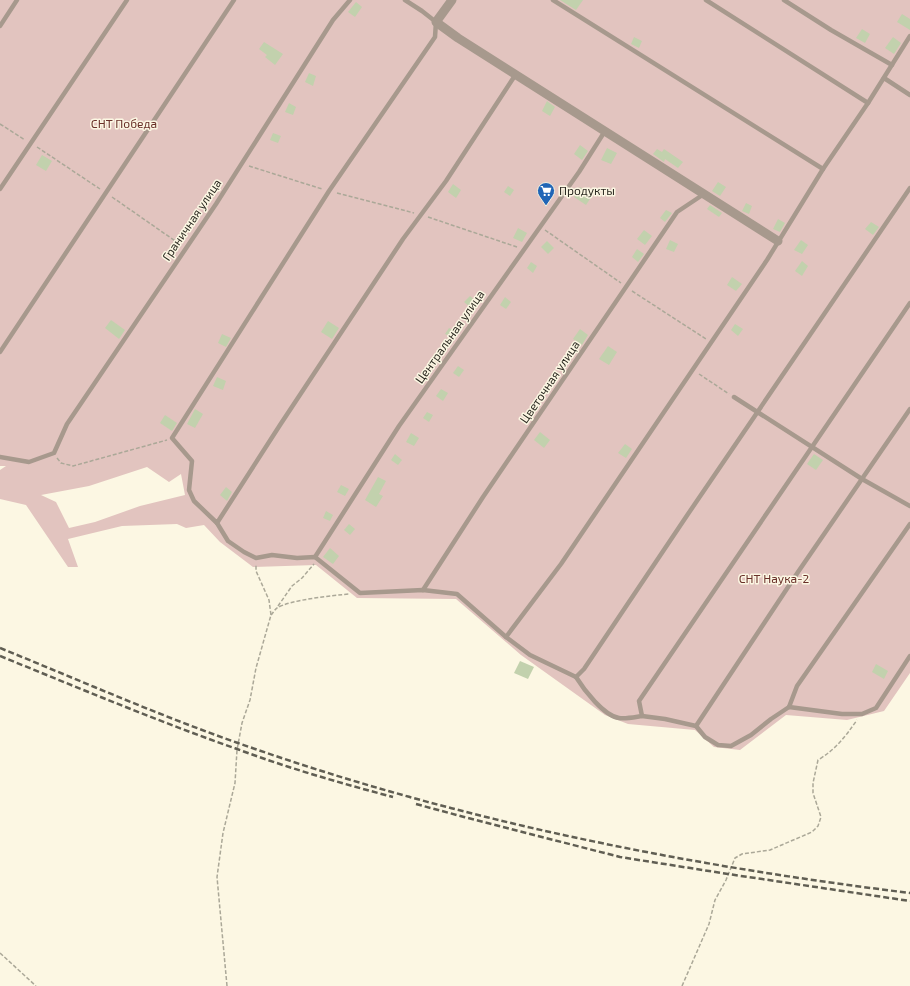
<svg xmlns="http://www.w3.org/2000/svg" width="910" height="986" font-family="'Exo 2',sans-serif">
	<rect width="100%" height="100%" fill="#fcf7e3"/>
	<path fill="#e2c4bf" fill-rule="evenodd" d="M0 0H910V673L884 711 847 720 786 715 740 750 714 747 695 730 628 724 605 715 521 655 456 599 357 598 316 565 253 567 220 542 204 525 186 528 177 524 122 526 68 539 78 567H68L26 505 0 499V470L6 466H0ZM147 467 169 482 181 474 185 495 140 506 95 522 69 528 56 502 41 495 89 486Z"/>
	<g fill="#c2d1ad">
		<polygon points="560,0 583,0 576,10"/>
		<polygon points="356,2 362,7 355,17 348,12"/>
		<polygon points="902,14 910,19 910,30 897,22"/>
		<polygon points="862,29 870,34 865,43 856,38"/>
		<polygon points="634,37 642,41 639,48 631,44"/>
		<polygon points="893,37 901,43 894,54 885,48"/>
		<polygon points="264,42 283,54 275,65 265,57 267,55 259,49"/>
		<polygon points="309,73 316,76 313,86 305,82"/>
		<polygon points="547,101 555,107 550,116 542,111"/>
		<polygon points="289,103 296,107 293,115 285,112"/>
		<polygon points="273,133 281,136 278,143 270,140"/>
		<polygon points="580,145 588,151 582,160 574,154"/>
		<polygon points="607,148 617,153 611,164 601,160"/>
		<polygon points="657,149 662,152 664,149 683,162 678,168 665,159 664,162 653,154"/>
		<polygon points="42,155 52,161 46,171 36,165"/>
		<polygon points="718,182 726,187 720,196 712,191"/>
		<polygon points="453,184 461,190 456,198 448,192"/>
		<polygon points="508,186 514,190 510,196 504,192"/>
		<polygon points="580,187 592,196 586,205 574,197"/>
		<polygon points="746,203 752,206 749,214 742,211"/>
		<polygon points="710,205 722,213 719,217 707,209"/>
		<polygon points="666,210 672,213 665,222 660,218"/>
		<polygon points="778,219 785,223 780,232 773,229"/>
		<polygon points="871,222 879,227 873,235 865,229"/>
		<polygon points="518,228 527,233 522,242 513,238"/>
		<polygon points="644,230 652,236 645,245 637,239"/>
		<polygon points="670,240 678,244 674,252 666,249"/>
		<polygon points="801,240 808,245 802,254 794,250"/>
		<polygon points="547,241 554,248 548,254 541,247"/>
		<polygon points="637,249 644,254 638,262 632,257"/>
		<polygon points="802,261 808,266 802,276 795,271"/>
		<polygon points="531,262 537,266 533,273 527,268"/>
		<polygon points="732,277 742,284 736,291 727,285"/>
		<polygon points="470,296 477,302 472,309 464,302"/>
		<polygon points="505,297 511,302 506,309 500,305"/>
		<polygon points="111,320 125,330 119,339 105,328"/>
		<polygon points="328,321 339,328 332,339 321,332"/>
		<polygon points="735,324 743,329 738,336 731,330"/>
		<polygon points="449,328 455,331 452,337 445,334"/>
		<polygon points="580,329 588,335 582,345 573,339"/>
		<polygon points="222,334 231,338 226,347 218,343"/>
		<polygon points="608,346 617,352 609,365 599,359"/>
		<polygon points="458,366 464,370 459,377 453,373"/>
		<polygon points="217,377 226,381 223,390 213,386"/>
		<polygon points="441,389 448,393 443,401 436,396"/>
		<polygon points="195,409 203,414 195,428 187,424"/>
		<polygon points="427,412 433,415 429,422 423,418"/>
		<polygon points="165,415 177,423 172,431 160,423"/>
		<polygon points="540,432 550,440 544,448 534,440"/>
		<polygon points="411,433 419,438 414,446 406,442"/>
		<polygon points="625,444 632,449 626,458 618,453"/>
		<polygon points="395,454 402,460 398,465 391,460"/>
		<polygon points="814,454 823,460 816,470 807,464"/>
		<polygon points="378,477 386,481 379,494 383,496 376,507 365,500"/>
		<polygon points="341,485 349,489 345,496 337,492"/>
		<polygon points="226,487 232,492 227,501 220,495"/>
		<polygon points="326,511 333,515 330,521 323,518"/>
		<polygon points="349,524 355,529 350,535 344,530"/>
		<polygon points="330,548 339,556 333,564 323,557"/>
		<polygon points="520,661 534,667 528,679 514,673"/>
		<polygon points="876,664 888,671 884,679 872,672"/>
	</g>
	<g fill="none" stroke-linecap="round" stroke-linejoin="round">
		<g stroke="#aba898" stroke-width="1.5" stroke-dasharray="4 2" stroke-linecap="butt">
			<polyline points="0,124 25,140"/>
			<polyline points="37,147 100,189"/>
			<polyline points="249,166 322,189"/>
			<polyline points="337,193 414,213"/>
			<polyline points="112,197 181,245"/>
			<polyline points="428,217 517,247"/>
			<polyline points="545,230 621,283"/>
			<polyline points="632,291 706,339"/>
			<polyline points="699,374 729,394"/>
			<polyline points="57,458 61,463 73,466 167,440"/>
			<polyline points="278,606 292,586 302,578 314,564"/>
			<path d="M271 615C273 613 275 609 277 608 289 600 335 595 350 594"/>
			<polyline points="0,953 36,986"/>
			<polyline points="227,986 217,877 223,833 235,783 237,750 242,723 250,700 256,668 271,615 269,600 256,571 256,564"/>
			<path d="M682 986 709 924 715 900 726 880 735 858 742 854 770 850 812 832 818 826 821 817 813 793V783L818 760C836 749 845 737 857 720"/>
		</g>
		<g stroke="#a7998d" stroke-width="4.5">
			<polyline points="405,0 422,11 436,22 435,37 329,191 172,438 192,461 189,490 194,501 217,523 280,425 403,239 446,181 516,74"/>
			<polyline points="553,0 823,169"/>
			<polyline points="706,0 868,103"/>
			<polyline points="784,0 831,30 892,65"/>
			<polyline points="0,26 17,0"/>
			<polyline points="884,78 910,95"/>
			<polyline points="0,189 127,0"/>
			<polyline points="0,352 234,0"/>
			<polyline points="734,397 862,479 910,506"/>
			<polyline points="0,457 29,462 54,453 67,424 216,204 333,20 350,0"/>
			<polyline points="217,523 228,541 244,552 256,558 272,555 297,558 315,557 360,593 423,590 457,594 506,637 530,655 576,677 584,669 688,514 910,188"/>
			<polyline points="315,557 399,426 579,172 605,131"/>
			<polyline points="423,590 483,497 677,212 704,194"/>
			<polyline points="506,637 561,564 767,260 823,169 868,103 910,36"/>
			<path d="M576 677C584 690 604 716 619 718 626 719 635 717 642 716L639 701 910 303"/>
			<polyline points="789,707 797,686 910,524"/>
			<polyline points="642,716 665,719 696,726 798,572 910,409"/>
			<polyline points="696,726 705,737 718,745 731,746 751,735 771,719 789,707 842,714 862,714 876,708 910,656"/>
		</g>
		<polyline stroke="#a7998d" stroke-width="9" points="452,0 436,22 458,38 778,241"/>
		<g stroke="#605e53" stroke-width="2.5" stroke-dasharray="6 3" stroke-linecap="butt">
			<path d="M0 648C79 680 158 715 238 743 455 820 682 865 910 893"/>
			<path d="M0 656C79 688 157 721 237 749 288 768 340 783 393 797"/>
			<polyline points="416,804 464,817 620,857 728,874 910,901"/>
		</g>
	</g>
	<defs>
		<symbol id="supermarket-pin" viewBox="-11 -11 22 30"><path d="M0 17L-7.5 6A9.5 9.5 0 1 1 7.5 6Z" fill="#2065b6" stroke="#fcf7e3"/><path d="M-6-5.5h2.5l.6 2H6L4.5 2H-2.5L-4.4-4H-6ZM-1.5 3.2a1.3 1.3 0 1 0 .1 0ZM3 3.2a1.3 1.3 0 1 0 .1 0Z" fill="#fff"/></symbol>
	</defs>
	<g fill-rule="evenodd">
		<use href="#supermarket-pin" x="536" y="181" width="20" height="27"/>
	</g>
	<g text-anchor="middle" stroke-width="3" stroke-linejoin="round" paint-order="stroke">
		<g font-size="12" fill="#693029" stroke="#fcf7e3">
			<text x="124" y="128">СНТ Победа</text>
			<text x="774" y="583">СНТ Наука-2</text>
		</g>
		<g font-size="12" fill="#2c2a22" stroke="#fcf7e3" text-anchor="start">
			<text x="559" y="195">Продукты</text>
		</g>
		<g font-size="12" fill="#2c2a22" stroke="#fcf7e3">
			<text transform="translate(192 220) rotate(-56)" y="4">Граничная улица</text>
			<text transform="translate(450 337) rotate(-55)" y="4">Центральная улица</text>
			<text transform="translate(550 382) rotate(-56)" y="4">Цветочная улица</text>
		</g>
	</g>
</svg>
